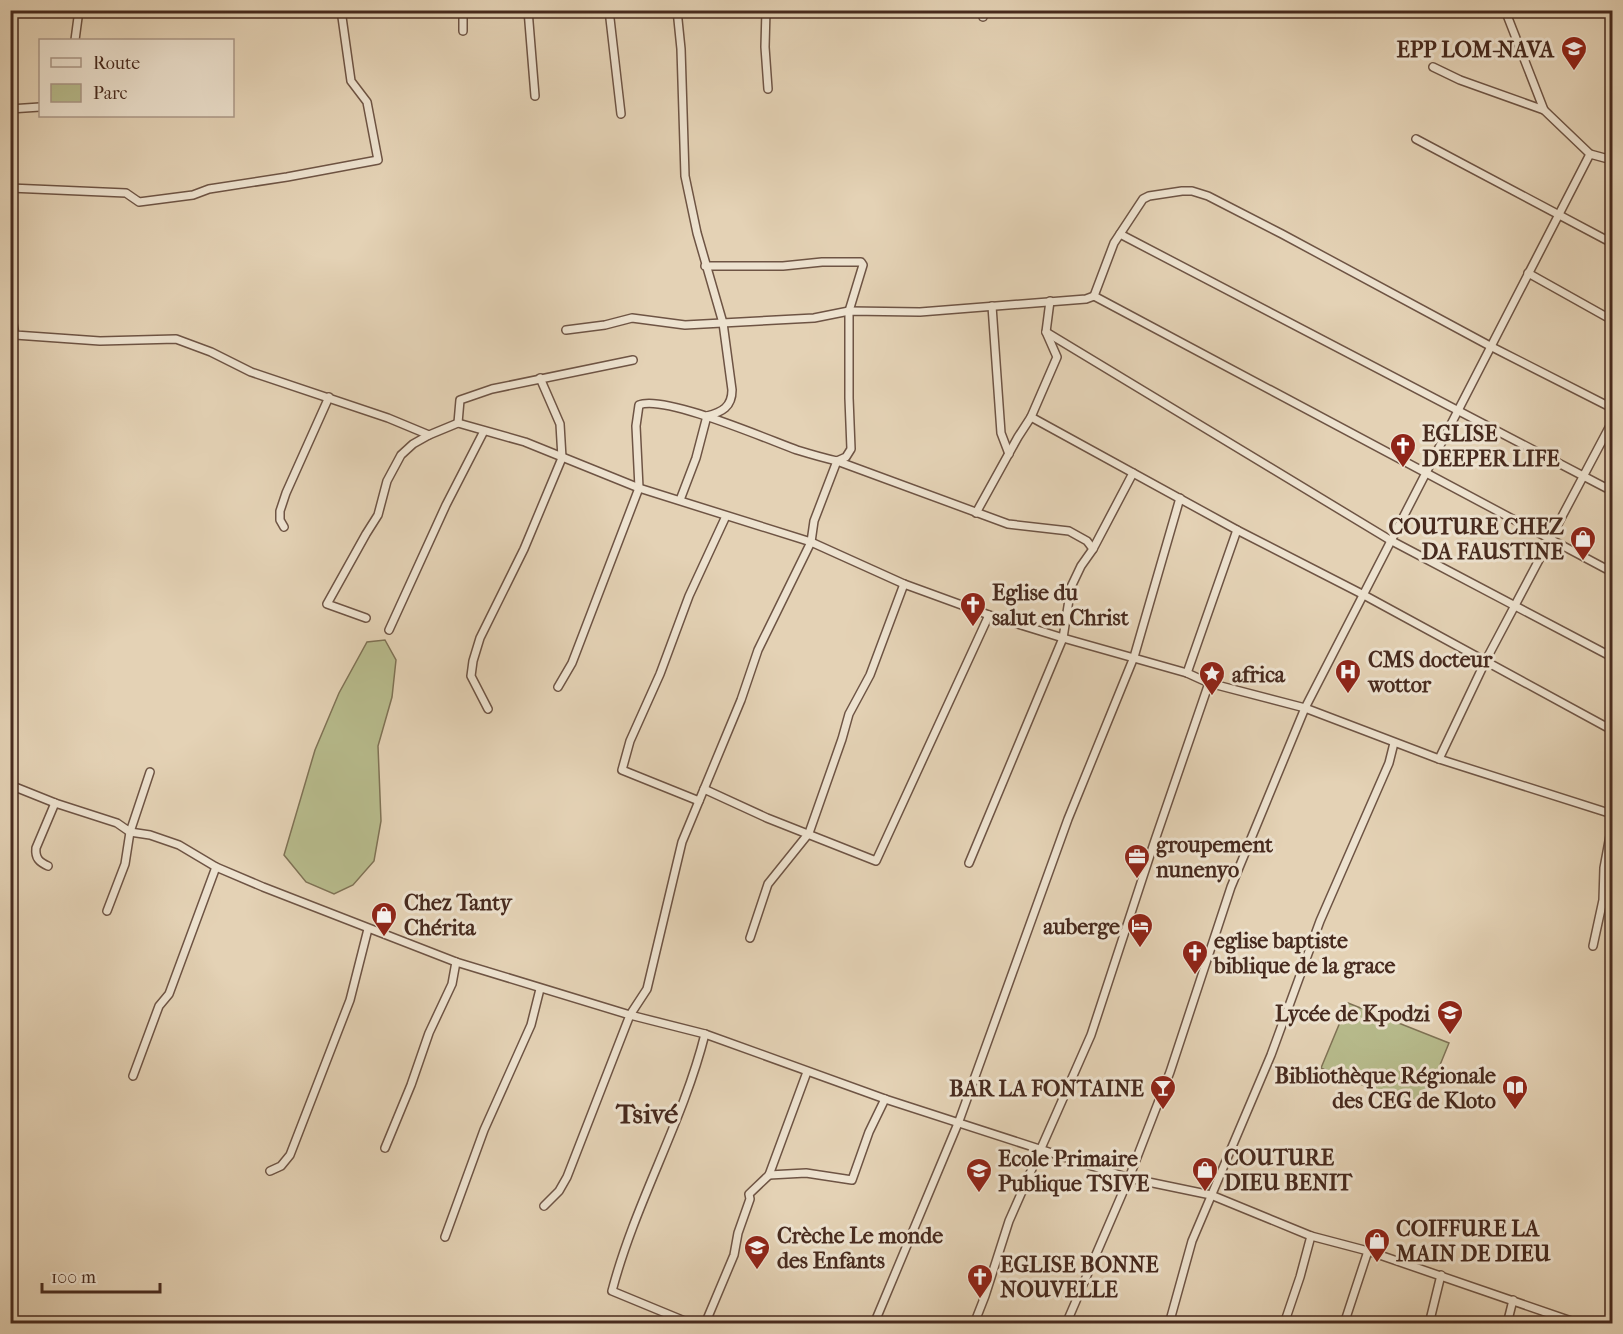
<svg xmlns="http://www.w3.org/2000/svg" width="1623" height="1334" font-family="'IM FELL French Canon',serif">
	<rect width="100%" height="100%" fill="#e4d2b5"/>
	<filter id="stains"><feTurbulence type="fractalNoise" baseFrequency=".00333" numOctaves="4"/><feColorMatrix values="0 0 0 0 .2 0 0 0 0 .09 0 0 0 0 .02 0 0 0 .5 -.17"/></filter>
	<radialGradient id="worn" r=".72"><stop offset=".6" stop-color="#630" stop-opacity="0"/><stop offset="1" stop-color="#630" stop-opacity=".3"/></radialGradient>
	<g fill="#b7bb8c" stroke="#7f7255" stroke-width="1.5">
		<polygon points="385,640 396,660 392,697 378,746 381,821 374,861 353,885 334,894 306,882 284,855 315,750 339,693 367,642"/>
		<polygon points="1348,1003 1449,1043 1422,1109 1321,1068"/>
	</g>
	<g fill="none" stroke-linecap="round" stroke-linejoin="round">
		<defs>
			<g id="minor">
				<polyline points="463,10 463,31"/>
				<polyline points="528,10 535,96"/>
				<polyline points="609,10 621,114"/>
				<path d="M677 10 681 49 685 176 697 233 723 323 732 390C732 407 722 412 707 416"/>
				<polyline points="766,10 765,47 768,89"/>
				<polyline points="983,10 983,17"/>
				<polyline points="1505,10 1544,110 1590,154 1612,160"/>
				<polyline points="1150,13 1150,10"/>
				<polyline points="75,40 79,10"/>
				<polyline points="1433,67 1460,80 1544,110"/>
				<polyline points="10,109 40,107"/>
				<polyline points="1416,139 1612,243"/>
				<polyline points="10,188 126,193 139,202 193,195 209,189 287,177 378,160 367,102 351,81 341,10"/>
				<polyline points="1120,234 1612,491"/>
				<polyline points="1528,273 1612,320"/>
				<polyline points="1094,296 1114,243 1143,199 1149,196 1182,191 1192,191 1208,196 1282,234 1490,346 1612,408"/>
				<polyline points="992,306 1001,433 1009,454"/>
				<polyline points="10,307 15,335 100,341 176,339 211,352 251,372 388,418 429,435 458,423 525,442 639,488 811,542 904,584 989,615 1063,638 1187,673 1209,683 1305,708 1439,759 1612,814"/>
				<polyline points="566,330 605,325 632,318 685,325 814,318 849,311 920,312 1086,299 1094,296 1612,572"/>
				<polyline points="1046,332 1390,540 1612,657"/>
				<polyline points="1031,417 1237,530 1362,594 1612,730"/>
				<polyline points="458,423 460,400 492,389 633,360"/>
				<polyline points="680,500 696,458 707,416"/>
				<polyline points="976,513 1018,437 1031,417 1057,357 1046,332 1050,301"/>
				<polyline points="284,527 280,520 280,511 286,493 329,397"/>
				<polyline points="366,618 327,604 366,534 378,515 387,481 401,455 413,444 429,435"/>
				<polyline points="389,630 446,505 484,431"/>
				<polyline points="1187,673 1237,530"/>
				<path d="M558 687 572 663 639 488 636 426 639 405C663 394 769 440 797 450 810 454 824 458 837 461L846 457 851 449 849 398V311L863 265 861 262H822L783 266H705"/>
				<polyline points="488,709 471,676 473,661 480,638 524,549 562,458 560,424 540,378"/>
				<polyline points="1439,759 1486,660 1612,422"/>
				<polyline points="10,785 55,803 117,823 130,832 150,835 179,845 216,867 263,887 456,962 630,1015 705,1034 885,1099 1129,1178 1211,1195 1311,1236 1368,1251 1580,1324"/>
				<polyline points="704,789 767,818 876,861 989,615"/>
				<polyline points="699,801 622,770 630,741 660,674 689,596 726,516"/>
				<polyline points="969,863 1063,638 1071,587 1081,566 1093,549 1133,473"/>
				<path d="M48 866C39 862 35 858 36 848L55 803"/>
				<polyline points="107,911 125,864 130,832 150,772"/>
				<polyline points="750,938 768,884 809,833 842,739 849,714 870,675 904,584"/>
				<polyline points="1593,946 1603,900 1604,868 1612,825"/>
				<polyline points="133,1076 159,1006 169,994 216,867"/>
				<polyline points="385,1148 411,1085 429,1033 452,984 456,962"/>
				<polyline points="270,1171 281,1166 290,1155 350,1000 368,929"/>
				<polyline points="769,1175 806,1173 852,1180 869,1132 885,1099"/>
				<polyline points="544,1206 559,1191 567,1177 630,1015 647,989 682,842 741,700 758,650 811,542 814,521 837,461 1008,524 1069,531 1087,541 1093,549"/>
				<polyline points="445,1237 484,1130 531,1025 540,989"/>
				<path d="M692 1324 612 1291C635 1203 683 1122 705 1034"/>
				<polyline points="705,1324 734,1255 738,1233 750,1199 749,1194 769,1175 807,1072"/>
				<polyline points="874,1324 959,1121 1068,819 1134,657 1180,498"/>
				<polyline points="974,1324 985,1296 1009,1221 1091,1035 1154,843 1209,683"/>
				<polyline points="1066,1324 1129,1178 1170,1072 1231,887 1305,708 1590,154"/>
				<polyline points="1169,1324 1192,1241 1271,1055 1320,921 1389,763 1394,743"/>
				<polyline points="1284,1324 1300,1277 1311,1236"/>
				<polyline points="1344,1324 1368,1251"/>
				<polyline points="1429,1324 1441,1275"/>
				<polyline points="1507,1324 1513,1300"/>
			</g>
		</defs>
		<use href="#minor" stroke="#6e5444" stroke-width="10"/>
		<use href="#minor" stroke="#ede2cf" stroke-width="7"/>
	</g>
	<defs>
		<symbol id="school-pin" viewBox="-11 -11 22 30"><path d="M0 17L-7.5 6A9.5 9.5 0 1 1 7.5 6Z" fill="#8f2418" stroke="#ede2cf"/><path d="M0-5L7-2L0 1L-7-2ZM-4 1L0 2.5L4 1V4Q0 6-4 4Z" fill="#fff"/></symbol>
		<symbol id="church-pin" viewBox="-11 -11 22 30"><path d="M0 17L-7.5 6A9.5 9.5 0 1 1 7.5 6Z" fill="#8f2418" stroke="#ede2cf"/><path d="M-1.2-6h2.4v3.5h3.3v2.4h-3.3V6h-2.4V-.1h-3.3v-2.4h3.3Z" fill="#fff"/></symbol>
		<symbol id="shop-pin" viewBox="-11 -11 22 30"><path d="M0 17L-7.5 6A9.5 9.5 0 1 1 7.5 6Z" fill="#8f2418" stroke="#ede2cf"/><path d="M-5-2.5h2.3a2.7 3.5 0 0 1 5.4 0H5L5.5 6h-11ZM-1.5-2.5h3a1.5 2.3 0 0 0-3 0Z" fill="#fff"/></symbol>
		<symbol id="hospital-pin" viewBox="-11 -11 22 30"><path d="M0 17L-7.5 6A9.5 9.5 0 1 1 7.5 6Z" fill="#8f2418" stroke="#ede2cf"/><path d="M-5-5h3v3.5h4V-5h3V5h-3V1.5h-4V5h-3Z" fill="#fff"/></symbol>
		<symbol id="sight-pin" viewBox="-11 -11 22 30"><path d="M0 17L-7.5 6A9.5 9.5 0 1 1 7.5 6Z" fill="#8f2418" stroke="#ede2cf"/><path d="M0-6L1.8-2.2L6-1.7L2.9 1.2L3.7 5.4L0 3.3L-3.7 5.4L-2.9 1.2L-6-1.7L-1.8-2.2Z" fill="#fff"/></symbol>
		<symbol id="office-pin" viewBox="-11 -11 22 30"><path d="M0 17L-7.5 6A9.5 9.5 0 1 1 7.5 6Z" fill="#8f2418" stroke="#ede2cf"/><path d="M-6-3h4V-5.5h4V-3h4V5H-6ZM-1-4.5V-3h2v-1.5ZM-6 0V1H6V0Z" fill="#fff"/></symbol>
		<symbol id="hotel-pin" viewBox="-11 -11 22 30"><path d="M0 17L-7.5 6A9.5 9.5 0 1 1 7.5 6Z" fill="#8f2418" stroke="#ede2cf"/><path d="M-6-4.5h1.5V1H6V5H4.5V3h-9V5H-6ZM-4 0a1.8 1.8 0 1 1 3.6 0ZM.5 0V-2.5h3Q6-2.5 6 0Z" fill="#fff"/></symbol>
		<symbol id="bar-pin" viewBox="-11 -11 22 30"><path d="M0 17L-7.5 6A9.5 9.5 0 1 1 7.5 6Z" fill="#8f2418" stroke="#ede2cf"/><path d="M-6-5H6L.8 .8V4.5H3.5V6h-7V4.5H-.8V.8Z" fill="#fff"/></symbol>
		<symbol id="library-pin" viewBox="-11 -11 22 30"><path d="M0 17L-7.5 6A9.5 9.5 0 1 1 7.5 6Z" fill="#8f2418" stroke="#ede2cf"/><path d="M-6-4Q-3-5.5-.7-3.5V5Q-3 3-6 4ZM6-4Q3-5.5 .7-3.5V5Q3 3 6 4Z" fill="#fff"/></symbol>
	</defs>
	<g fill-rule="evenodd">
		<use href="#school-pin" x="1559" y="34" width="30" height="40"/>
		<use href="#church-pin" x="1388" y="431" width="30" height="40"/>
		<use href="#shop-pin" x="1568" y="524" width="30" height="40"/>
		<use href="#church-pin" x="958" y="590" width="30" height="40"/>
		<use href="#hospital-pin" x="1333" y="657" width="30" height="40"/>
		<use href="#sight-pin" x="1197" y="659" width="30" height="40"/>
		<use href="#office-pin" x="1122" y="842" width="30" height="40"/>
		<use href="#shop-pin" x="369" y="900" width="30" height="40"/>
		<use href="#hotel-pin" x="1125" y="911" width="30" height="40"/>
		<use href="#church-pin" x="1180" y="938" width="30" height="40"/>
		<use href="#school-pin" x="1435" y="998" width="30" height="40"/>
		<use href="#bar-pin" x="1148" y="1073" width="30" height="40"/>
		<use href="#library-pin" x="1500" y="1073" width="30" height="40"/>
		<use href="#shop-pin" x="1190" y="1155" width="30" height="40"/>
		<use href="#school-pin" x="964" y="1156" width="30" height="40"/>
		<use href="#shop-pin" x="1362" y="1226" width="30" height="40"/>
		<use href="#school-pin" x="742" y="1233" width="30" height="40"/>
		<use href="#church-pin" x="965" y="1262" width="30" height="40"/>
	</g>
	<g text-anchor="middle" stroke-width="6" stroke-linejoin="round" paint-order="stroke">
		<g font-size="22" font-weight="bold" fill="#472a1e" stroke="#ede2cf" text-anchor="start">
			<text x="1554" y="57" text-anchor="end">EPP LOM-NAVA</text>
			<text x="1422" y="441">EGLISE<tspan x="1422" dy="25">DEEPER LIFE</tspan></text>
			<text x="1564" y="534" text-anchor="end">COUTURE CHEZ<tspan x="1564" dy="25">DA FAUSTINE</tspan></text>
			<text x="992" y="600">Eglise du<tspan x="992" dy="25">salut en Christ</tspan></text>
			<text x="1368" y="667">CMS docteur<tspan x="1368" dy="25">wottor</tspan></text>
			<text x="1232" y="682">africa</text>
			<text x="1156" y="852">groupement<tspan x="1156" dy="25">nunenyo</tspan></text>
			<text x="404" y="910">Chez Tanty<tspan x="404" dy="25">Chérita</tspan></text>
			<text x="1120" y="934" text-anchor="end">auberge</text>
			<text x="1214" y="948">eglise baptiste<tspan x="1214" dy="25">biblique de la grace</tspan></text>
			<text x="1430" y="1021" text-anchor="end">Lycée de Kpodzi</text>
			<text x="1496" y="1083" text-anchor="end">Bibliothèque Régionale<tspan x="1496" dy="25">des CEG de Kloto</tspan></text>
			<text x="1144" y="1096" text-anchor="end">BAR LA FONTAINE</text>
			<text x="1224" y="1165">COUTURE<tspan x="1224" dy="25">DIEU BENIT</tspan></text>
			<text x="998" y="1166">Ecole Primaire<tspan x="998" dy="25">Publique TSIVE</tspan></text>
			<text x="1396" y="1236">COIFFURE LA<tspan x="1396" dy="25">MAIN DE DIEU</tspan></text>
			<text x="777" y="1243">Crèche Le monde<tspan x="777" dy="25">des Enfants</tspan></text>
			<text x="1000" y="1272">EGLISE BONNE<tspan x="1000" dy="25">NOUVELLE</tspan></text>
		</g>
		<g font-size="28" font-weight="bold" fill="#472a1e" stroke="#ede2cf">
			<text x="647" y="1123">Tsivé</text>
		</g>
	</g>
	<rect width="1623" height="1334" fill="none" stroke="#e4d2b5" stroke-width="36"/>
	<rect x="12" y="12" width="1599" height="1310" fill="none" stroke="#472a1e" stroke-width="3"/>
	<rect x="18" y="18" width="1587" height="1298" fill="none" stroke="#472a1e" stroke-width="1.5"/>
	<rect x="39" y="39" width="195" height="78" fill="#ede2cf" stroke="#ab9888" stroke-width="1.5"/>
	<rect x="51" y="58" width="30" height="9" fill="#ede2cf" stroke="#ab9888" stroke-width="1.5"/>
	<text x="93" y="69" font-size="18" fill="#472a1e">Route</text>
	<rect x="51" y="84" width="30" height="18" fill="#b7bb8c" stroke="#ab9888" stroke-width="1.5"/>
	<text x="93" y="99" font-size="18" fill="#472a1e">Parc</text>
	<path d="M42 1283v9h118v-9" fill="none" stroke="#472a1e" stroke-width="3"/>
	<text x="51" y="1283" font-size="18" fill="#472a1e" stroke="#ede2cf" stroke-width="4.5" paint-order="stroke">100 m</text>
	<rect width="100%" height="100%" filter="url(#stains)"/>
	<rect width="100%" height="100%" fill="url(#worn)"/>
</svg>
